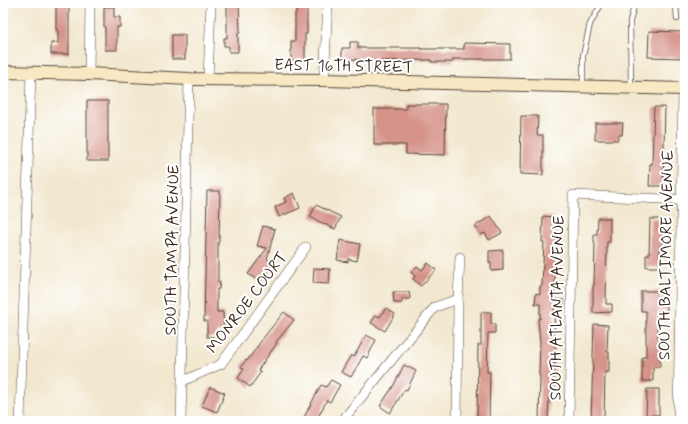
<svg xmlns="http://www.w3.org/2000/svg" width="688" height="424" font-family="Mynerve,sans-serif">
	<rect width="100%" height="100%" fill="#fff"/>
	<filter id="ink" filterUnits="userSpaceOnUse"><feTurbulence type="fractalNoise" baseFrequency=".025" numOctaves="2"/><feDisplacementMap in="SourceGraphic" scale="8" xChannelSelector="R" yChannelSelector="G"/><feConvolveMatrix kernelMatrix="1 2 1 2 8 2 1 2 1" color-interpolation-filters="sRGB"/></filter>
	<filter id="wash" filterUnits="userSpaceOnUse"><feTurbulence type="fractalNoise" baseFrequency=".012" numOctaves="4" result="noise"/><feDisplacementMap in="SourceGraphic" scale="16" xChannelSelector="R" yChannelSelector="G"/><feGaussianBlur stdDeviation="0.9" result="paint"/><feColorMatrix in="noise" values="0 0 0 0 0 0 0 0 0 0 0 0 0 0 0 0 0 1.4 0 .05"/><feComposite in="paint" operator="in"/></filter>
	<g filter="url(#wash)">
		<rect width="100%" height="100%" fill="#f2e8cf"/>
		<g id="blocks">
			<g fill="#d69389">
				<polygon points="227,3 239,3 240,33 238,33 238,52 229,52 229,46 224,46 224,38 227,38"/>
				<polygon points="296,3 307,3 307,34 305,34 305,61 291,61 291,41 295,41 295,13 296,13"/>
				<polygon points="56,4 69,4 69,54 51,54 51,43 58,43 58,30 56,30"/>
				<polygon points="104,7 114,7 114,17 120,17 120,27 117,27 117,50 105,50 105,27 104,27"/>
				<polygon points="649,31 684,32 683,58 648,57"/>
				<rect x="172" y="35" width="13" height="24"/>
				<polygon points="350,42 358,42 358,48 421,48 421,49 464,49 464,43 510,44 510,59 453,59 453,62 431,62 431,60 372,61 372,60 342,59 342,48 350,48"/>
				<rect x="87" y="101" width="21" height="60"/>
				<polygon points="406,104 446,104 445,155 406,154 406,145 374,145 374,109 406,109"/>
				<polygon points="654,107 665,107 663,186 649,186 650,164 652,164"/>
				<polygon points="521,116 538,116 537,135 543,135 543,175 520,174"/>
				<polygon points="595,123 623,123 622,135 618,135 618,140 595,140"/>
				<polygon points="207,191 220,191 219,242 218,242 218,282 220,282 219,289 217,289 217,312 223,312 224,332 217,332 217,337 207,337 207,321 204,321"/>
				<polygon points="294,193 300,208 279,217 275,207 286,202 284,198"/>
				<polygon points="316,205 341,217 335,229 310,217"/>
				<polygon points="491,216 502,233 489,240 485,233 481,235 475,226"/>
				<polygon points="543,216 554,217 554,232 557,232 554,299 564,300 563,308 554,308 555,349 554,376 552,376 551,396 549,396 548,421 539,421 540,376 539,376 540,343 538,319 540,319 540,304 535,304 536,293 540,294 540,286 542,286 544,242 542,242"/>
				<polygon points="598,218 610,218 610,242 607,242 606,304 612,304 612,312 593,313 593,286 594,286 595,242 594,242 594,234 597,234"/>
				<polygon points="650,219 663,219 663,245 660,245 660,267 646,267 646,255 649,255"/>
				<polygon points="263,226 275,229 267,259 273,263 260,282 248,274 267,248 257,246"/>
				<polygon points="340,240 360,244 357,261 348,259 348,262 337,260"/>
				<polygon points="503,250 503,270 491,271 491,263 489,263 489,251"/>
				<polygon points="428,263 436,270 421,286 413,279 415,276 411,272 417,266 422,270"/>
				<polygon points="314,268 330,269 329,284 313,283"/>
				<polygon points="641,291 661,291 661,303 667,303 667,311 658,311 658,338 660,338 660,367 653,367 653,381 642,381 642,357 646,357 646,311 641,311"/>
				<polygon points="393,292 409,292 410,299 402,299 402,303 394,303"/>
				<polygon points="386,308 395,314 385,331 371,323 376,315 380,317"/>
				<polygon points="284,312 294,320 276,342 277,343 258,370 261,372 250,387 238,378 244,369 241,367 246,360 247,361 264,337"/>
				<polygon points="481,312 491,312 491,324 495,324 495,333 488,333 487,372 490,372 489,421 477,421 478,345 481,345"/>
				<polygon points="594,324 608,325 607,352 609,352 609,372 605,372 604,421 591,421"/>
				<polygon points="366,335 376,340 367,358 363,356 351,377 341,372 351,355 354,357"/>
				<polygon points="404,365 416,371 407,390 405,389 390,413 380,406 394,385"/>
				<polygon points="331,380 340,385 330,402 327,400 316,421 302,421 321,385 326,387"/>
				<polygon points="210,387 225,393 217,412 202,406"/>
				<polygon points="647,389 659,389 659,415 646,415"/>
			</g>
		</g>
	</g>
	<g filter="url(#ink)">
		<use href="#blocks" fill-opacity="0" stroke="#564639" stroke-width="1"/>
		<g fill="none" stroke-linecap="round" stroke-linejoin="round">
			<defs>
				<g id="lane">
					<polyline points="674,3 676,6 677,19"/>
					<polyline points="583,86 583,56 590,24 602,3"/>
					<polyline points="631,86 630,21 635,3"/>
				</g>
				<g id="street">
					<polyline points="89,74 90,3"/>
					<polyline points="208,79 211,3"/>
					<polyline points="324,80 328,3"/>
					<polyline points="183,381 221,364 306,247"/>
					<polyline points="20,421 31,73"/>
					<polyline points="181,421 189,79"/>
					<polyline points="342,421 435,307 458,299"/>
					<polyline points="457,421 458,299 460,257"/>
					<polyline points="569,421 573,195 685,200"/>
					<polyline points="678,421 683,89"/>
				</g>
				<polyline id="secondary" points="3,72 89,74 189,79 324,80 685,89"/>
			</defs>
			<use href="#lane" stroke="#564639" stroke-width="6"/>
			<use href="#street" stroke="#564639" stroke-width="10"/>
			<use href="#secondary" stroke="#564639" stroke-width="14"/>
			<use href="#lane" stroke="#fff" stroke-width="4.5"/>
			<use href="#street" stroke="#fff" stroke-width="9"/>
			<use href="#secondary" stroke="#f8e8c3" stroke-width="12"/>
		</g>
	</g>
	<g text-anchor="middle" stroke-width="4" stroke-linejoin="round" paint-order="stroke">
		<g font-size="16" fill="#3b2a1e" stroke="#fff">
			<text transform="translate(344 65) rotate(1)" y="6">EAST 16TH STREET</text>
			<text transform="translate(171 250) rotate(-89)" y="6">SOUTH TAMPA AVENUE</text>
			<text transform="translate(665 255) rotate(-89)" y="6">SOUTH BALTIMORE AVENUE</text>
			<text transform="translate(246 302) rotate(-53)" y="6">MONROE COURT</text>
			<text transform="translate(556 308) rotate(-89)" y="6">SOUTH ATLANTA AVENUE</text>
		</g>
	</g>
	<rect width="688" height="424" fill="none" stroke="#fff" stroke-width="16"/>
</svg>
